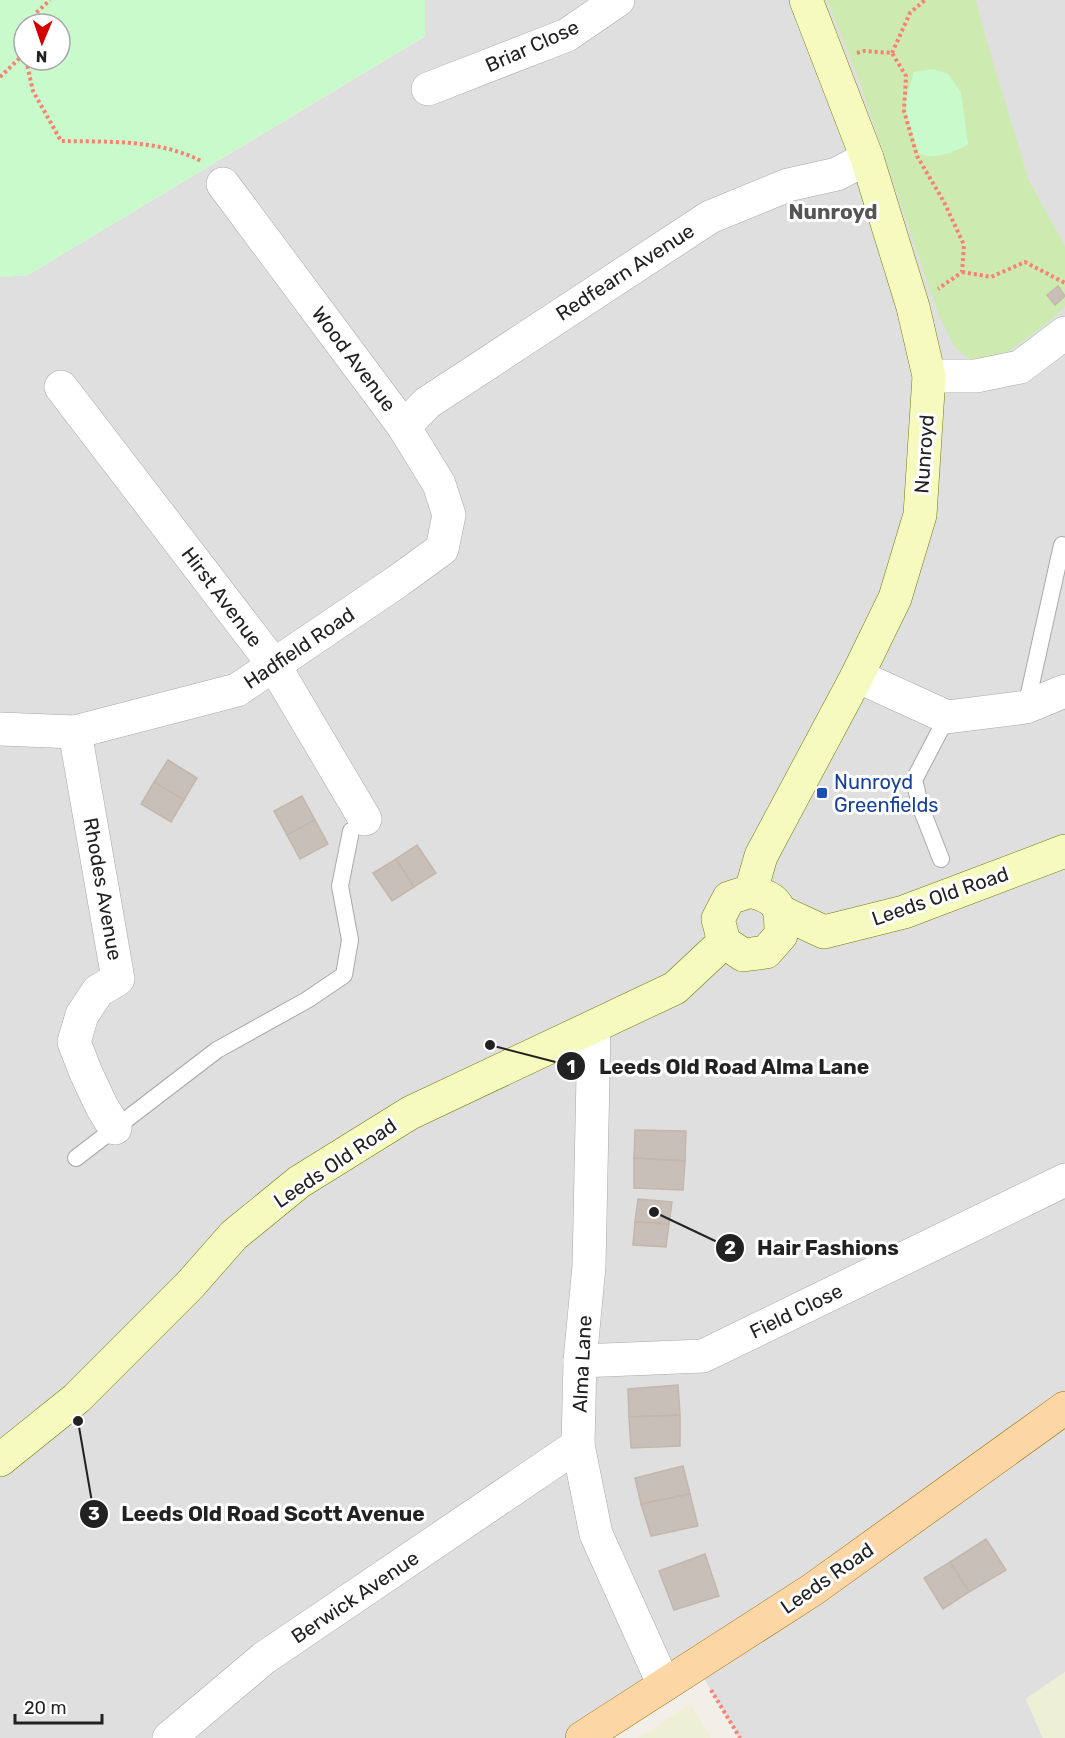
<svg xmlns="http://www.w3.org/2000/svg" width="1065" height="1738" font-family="Rubik,sans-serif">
	<rect width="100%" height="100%" fill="#f2efe9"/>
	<polygon fill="#e0dfdf" points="425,0 1065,0 1065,1672 1026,1699 1043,1738 739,1738 696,1665 582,1738 0,1738 0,277 28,275 424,37"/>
	<g fill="#eef0d5">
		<polygon points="1065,1672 1065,1738 1043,1738 1026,1699"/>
		<polygon points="690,1704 711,1738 638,1738"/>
	</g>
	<polygon fill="#cdebb0" points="827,0 976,0 987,42 1029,181 1065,246 1065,306 1049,322 1001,357 972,361 955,348 938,314 858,77"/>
	<g fill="#c8facc" fill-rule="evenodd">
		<path d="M0 0H425V36L28 275 0 277ZM24 24H60V60H24Z"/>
		<path d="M934 69 948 74 961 92 968 144C955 152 932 162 918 152L906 112V98L914 72Z"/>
	</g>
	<g fill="#c7bfb8" stroke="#c4b6ab" stroke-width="1.5">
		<polygon points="1058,286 1065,296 1055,305 1047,295"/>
		<polygon points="168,760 197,778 184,800 154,782"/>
		<polygon points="154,782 184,800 171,822 141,804"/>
		<polygon points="302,796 315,820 287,835 274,811"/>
		<polygon points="315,820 328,844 300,859 287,835"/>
		<polygon points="417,845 436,873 414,887 396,859"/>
		<polygon points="396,859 414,887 392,901 373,873"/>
		<polygon points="635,1130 686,1131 685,1161 634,1158"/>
		<polygon points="634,1158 685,1161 683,1190 634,1188"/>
		<polygon points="638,1199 672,1202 669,1224 635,1222"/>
		<polygon points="635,1222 669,1224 666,1247 633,1245"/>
		<polygon points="678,1385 680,1415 629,1417 628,1389"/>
		<polygon points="680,1415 680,1446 631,1448 629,1417"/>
		<polygon points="683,1466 690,1494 641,1504 635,1478"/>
		<polygon points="690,1494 698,1526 651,1536 641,1504"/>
		<polygon points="986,1539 1006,1570 969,1592 950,1562"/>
		<polygon points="705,1554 719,1596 674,1610 659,1571"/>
		<polygon points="950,1562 969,1592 943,1609 924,1578"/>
	</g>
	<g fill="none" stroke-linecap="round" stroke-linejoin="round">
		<defs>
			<g id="lane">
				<polyline points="1026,707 1062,545"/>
				<polyline points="941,859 921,808 914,780 947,717"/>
				<polyline points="76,1158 217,1050 307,1000 344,975 350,940 340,886 351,831"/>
			</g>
			<g id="street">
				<polyline points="428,89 567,35 618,0"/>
				<polyline points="929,376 976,376 1020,367 1065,333"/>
				<polyline points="61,387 274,665 365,819"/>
				<polyline points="404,427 427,403 710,217 788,185 837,174 867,158"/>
				<polyline points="857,676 947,717 1026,707 1065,691"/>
				<polyline points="0,729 75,732 237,690 398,581 442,549 449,515 439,484 404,427 223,184"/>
				<polyline points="75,732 118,979 98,991 82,1015 74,1042 86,1073 102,1107 115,1128"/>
				<polyline points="594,1028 589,1266 580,1361 578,1445 596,1534 664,1685"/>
				<polyline points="580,1361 703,1356 1065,1180"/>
				<polyline points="169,1738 264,1658 578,1445"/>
			</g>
			<g id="secondary">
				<polyline points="751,891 761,856 857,676 895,598 920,515 929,376 913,307 867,158 806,0"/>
				<path d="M751 891C780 900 781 906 781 935L766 952 743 955 724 942 718 919 729 898Z"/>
				<polyline points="781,912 824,932 904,912 1065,851"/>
				<polyline points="0,1460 77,1398 189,1286 234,1235 299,1182 410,1113 675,988 724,942"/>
			</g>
			<polyline id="primary" points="582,1738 812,1590 1065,1408"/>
		</defs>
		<use href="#lane" stroke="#a9a9a9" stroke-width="18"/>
		<use href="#street" stroke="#a9a9a9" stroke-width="34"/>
		<use href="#secondary" stroke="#707d05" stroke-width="34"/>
		<use href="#primary" stroke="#a06b00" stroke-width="34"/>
		<g stroke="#fa8072" stroke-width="4" stroke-dasharray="3 3" stroke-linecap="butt">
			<polyline points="33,24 36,13 50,0"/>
			<polyline points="857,53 864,51 892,53 906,76 904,111 917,156 944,202 964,245 962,272 938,289"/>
			<polyline points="892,53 910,13 925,0"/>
			<path d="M26 60 33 91 61 141C108 142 160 139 203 162"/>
			<polyline points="0,77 24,54"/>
			<polyline points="962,272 991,277 1025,262 1065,283"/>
			<polyline points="711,1690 740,1738"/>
		</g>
		<use href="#lane" stroke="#fff" stroke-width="16"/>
		<use href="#street" stroke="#fff" stroke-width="33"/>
		<use href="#secondary" stroke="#f7fabf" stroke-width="33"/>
		<use href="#primary" stroke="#fcd6a4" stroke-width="33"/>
	</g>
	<rect fill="#1a4fb4" stroke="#fff" stroke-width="2" x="816" y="787" width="12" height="12" rx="3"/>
	<g text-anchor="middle" stroke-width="6" stroke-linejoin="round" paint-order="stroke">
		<g font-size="20" fill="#222" stroke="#fff">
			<text transform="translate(532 46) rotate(-24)" y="7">Briar Close</text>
			<text transform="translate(625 272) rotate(-33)" y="7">Redfearn Avenue</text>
			<text transform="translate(354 359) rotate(53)" y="7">Wood Avenue</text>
			<text transform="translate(924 454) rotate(-86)" y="7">Nunroyd</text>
			<text transform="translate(222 597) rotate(53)" y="7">Hirst Avenue</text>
			<text transform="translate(299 648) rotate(-34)" y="7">Hadfield Road</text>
			<text transform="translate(103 889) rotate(80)" y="7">Rhodes Avenue</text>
			<text transform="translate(940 896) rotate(-19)" y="7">Leeds Old Road</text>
			<text transform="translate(335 1163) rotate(-34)" y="7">Leeds Old Road</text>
			<text transform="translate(796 1311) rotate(-26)" y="7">Field Close</text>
			<text transform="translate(582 1364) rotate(-87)" y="7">Alma Lane</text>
			<text transform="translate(827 1578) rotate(-35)" y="7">Leeds Road</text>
			<text transform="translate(355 1597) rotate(-34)" y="7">Berwick Avenue</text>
		</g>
		<g font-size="20" fill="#164399" stroke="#fff" text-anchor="start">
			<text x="834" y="789">Nunroyd<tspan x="834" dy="23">Greenfields</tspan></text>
		</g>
		<g font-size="21" font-weight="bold" fill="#555" stroke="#fff">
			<text x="833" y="219">Nunroyd</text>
		</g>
	</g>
	<path fill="none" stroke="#222" stroke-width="2" d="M490 1045L571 1066M654 1212L730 1248M78 1421L94 1514"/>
	<g fill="#222" stroke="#fff" stroke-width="2">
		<circle cx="490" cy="1045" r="6"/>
		<circle cx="654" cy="1212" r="6"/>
		<circle cx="78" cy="1421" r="6"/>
		<circle cx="571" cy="1066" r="15"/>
		<circle cx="730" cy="1248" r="15"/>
		<circle cx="94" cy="1514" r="15"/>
	</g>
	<g font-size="18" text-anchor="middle" font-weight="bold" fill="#fff">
		<text x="571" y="1073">1</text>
		<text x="730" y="1254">2</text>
		<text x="94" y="1520">3</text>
	</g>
	<g font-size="21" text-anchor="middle" font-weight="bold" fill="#222" stroke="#fff" stroke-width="6" stroke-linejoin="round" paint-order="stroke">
		<text x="734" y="1074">Leeds Old Road Alma Lane</text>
		<text x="828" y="1255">Hair Fashions</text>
		<text x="273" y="1521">Leeds Old Road Scott Avenue</text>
	</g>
	<g transform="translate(42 42) rotate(182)"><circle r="28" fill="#ffffff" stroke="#a7a7a7" stroke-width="1.5"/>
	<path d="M0-4.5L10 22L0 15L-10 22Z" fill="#d40000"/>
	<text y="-9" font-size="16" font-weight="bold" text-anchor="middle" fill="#222222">N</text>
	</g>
	<path d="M15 1714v9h87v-9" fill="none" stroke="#222222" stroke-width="3"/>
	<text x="24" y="1714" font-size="18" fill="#222222" stroke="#ffffff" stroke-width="4.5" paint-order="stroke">20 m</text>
</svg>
